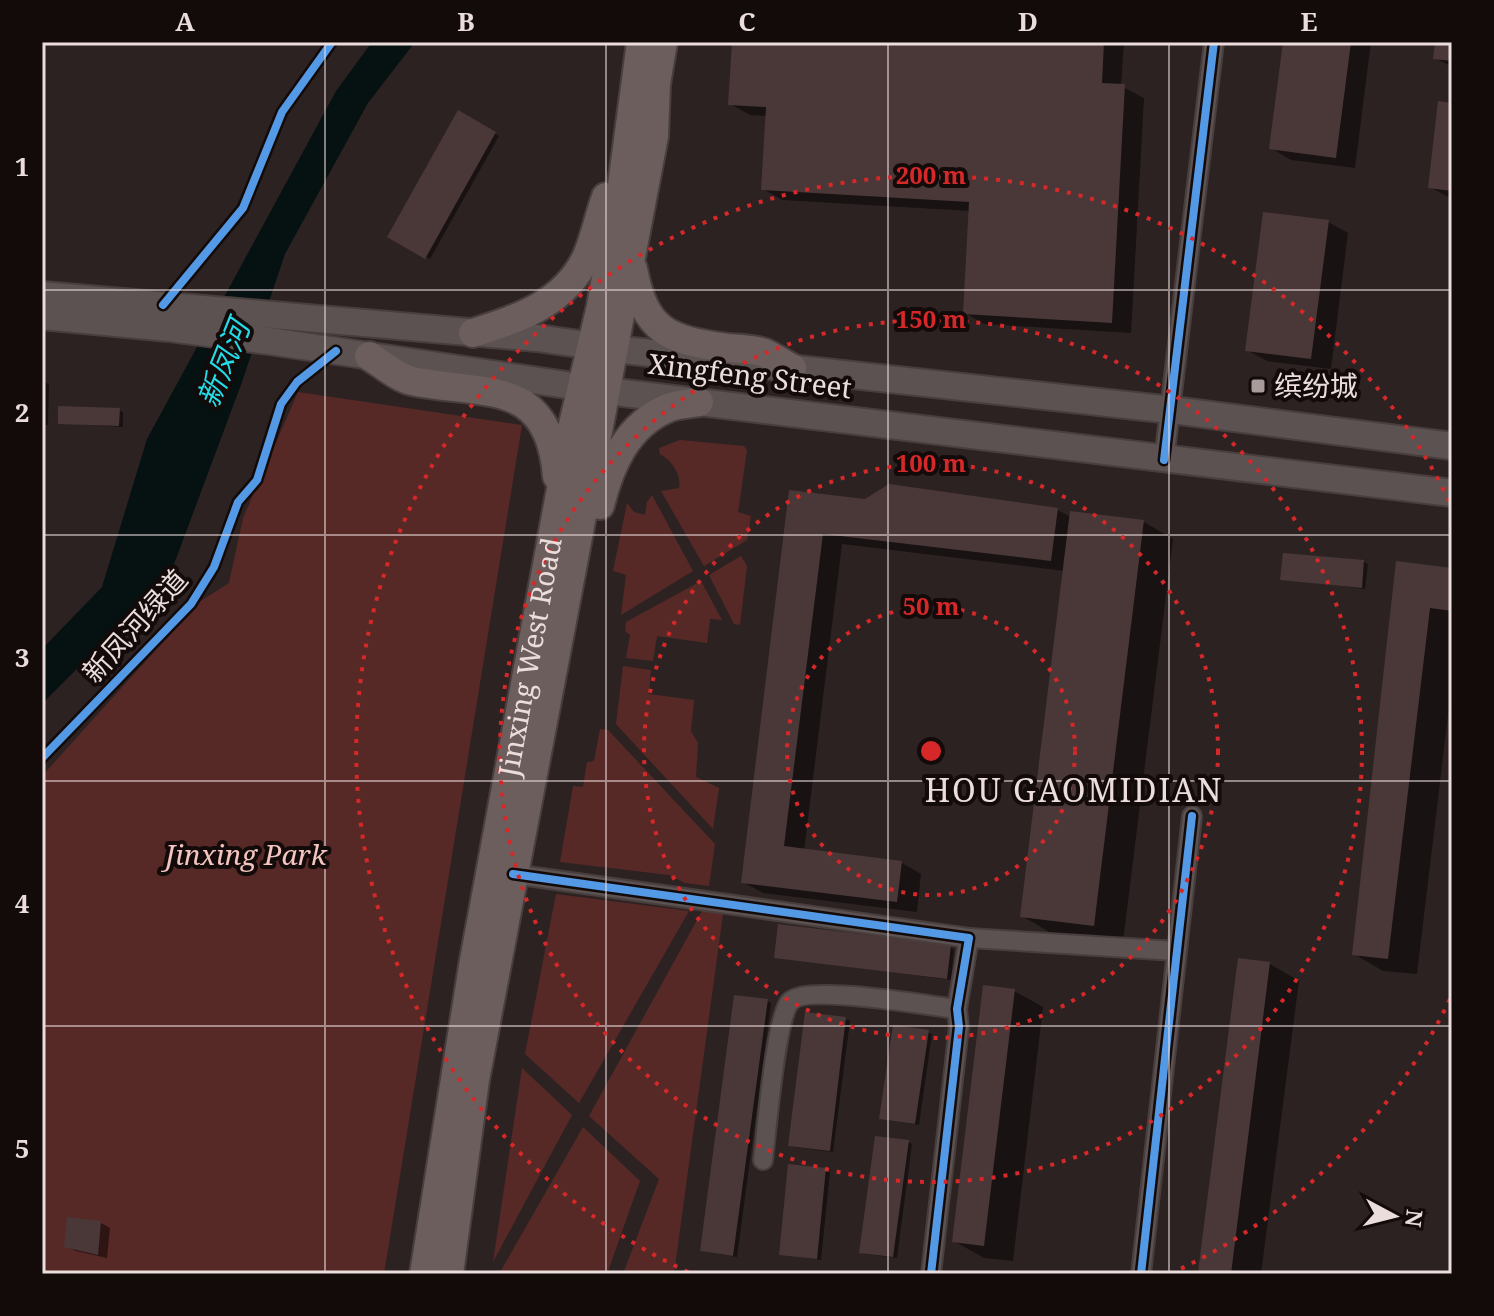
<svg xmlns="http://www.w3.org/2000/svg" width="1494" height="1316" font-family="'Noto Serif','Noto Sans SC',serif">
	<rect width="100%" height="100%" fill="#2d2222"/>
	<g fill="#572926">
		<polygon points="298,392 522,425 384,1274 42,1274 42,776 199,602 229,583 243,518"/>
		<path d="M680 440 744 446 747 450 738 512 751 516 747 540 704 566 661 491 679 488C682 474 671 460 660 454L659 448Z"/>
		<polygon points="652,495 693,571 621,615 626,575 613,571 627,503 634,512 645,515 647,502"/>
		<polygon points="741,556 747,566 740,625 734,624 709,575"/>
		<polygon points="701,581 722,620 710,619 707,643 657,636 653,661 626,658 630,635 625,631 626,622"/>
		<polygon points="623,666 651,670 649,694 694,700 691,731 698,743 696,777 719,788 713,829 616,724"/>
		<polygon points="600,729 608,730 715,844 709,886 685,883 669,875 560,862 573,786 583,787 587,762 594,761"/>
		<polygon points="556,894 689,911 579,1103 525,1054"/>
		<polygon points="702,911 723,914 674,1274 623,1274 659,1179 589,1116"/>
		<polygon points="522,1068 572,1115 493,1262"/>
		<polygon points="583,1127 640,1181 607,1274 499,1274"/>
	</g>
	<polygon fill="#061112" points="372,42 415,42 368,103 285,254 242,382 170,575 42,704 42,649 102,587 147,439 336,91"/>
	<g fill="#0007">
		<polygon points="734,42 1124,42 1121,86 1144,98 1131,333 984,324 965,313 971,211 782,200 763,189 767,116 750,115 730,104"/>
		<polygon points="1285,42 1371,42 1355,168 1291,160 1271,148"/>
		<polygon points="1437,42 1452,42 1452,67 1435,58"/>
		<polygon points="1452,105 1452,199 1430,187"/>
		<polygon points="459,113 499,136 430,259 390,236"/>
		<polygon points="1328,222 1348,233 1331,369 1267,361 1247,350"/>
		<polygon points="42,382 49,384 48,425 42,424"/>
		<polygon points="119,410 123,412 123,427 60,423"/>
		<polygon points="890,487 1058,510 1072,518 1072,513 1144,522 1173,539 1123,942 1051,933 1022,916 1065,571 842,544 804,851 902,863 921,874 917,912 763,893 743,882 791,492 866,501"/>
		<polygon points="1364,562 1368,564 1365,589 1282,579"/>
		<polygon points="1398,564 1452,570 1452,682 1417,974 1383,971 1354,954"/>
		<polygon points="951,947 954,950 951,980 776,957"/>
		<polygon points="1239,960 1270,964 1299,981 1261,1274 1205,1274 1200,1271"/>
		<polygon points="1014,991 1043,1007 1013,1261 984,1258 954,1241"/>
		<polygon points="767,1001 771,1003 737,1257 706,1252 702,1250"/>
		<polygon points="846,1019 850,1021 833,1152 794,1147 790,1145"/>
		<polygon points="928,1032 932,1034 919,1125 885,1120 882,1118"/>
		<polygon points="909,1142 912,1144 897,1258 865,1254 861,1252"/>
		<polygon points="790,1166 830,1172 821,1260 781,1254"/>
		<polygon points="101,1223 110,1228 107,1258 76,1251 66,1246"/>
	</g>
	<g fill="#4a3838">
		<polygon points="732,42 1104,42 1102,83 1125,84 1112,323 963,314 969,202 761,190 766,107 728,105"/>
		<polygon points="1283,42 1351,42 1336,158 1269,149"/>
		<polygon points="1435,42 1452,42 1452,61 1433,59"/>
		<polygon points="1438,101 1452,103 1452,191 1428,188"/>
		<polygon points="458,110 496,132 425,259 387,237"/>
		<polygon points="1263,212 1329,220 1311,359 1245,351"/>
		<polygon points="58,406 120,408 119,426 58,424"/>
		<polygon points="889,484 1058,508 1051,561 823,534 784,846 902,861 897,902 741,883 789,490 865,499"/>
		<polygon points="1070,511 1144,520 1094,926 1020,917"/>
		<polygon points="1283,553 1364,560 1362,588 1280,580"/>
		<polygon points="1396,561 1452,568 1452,611 1430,608 1388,959 1352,955"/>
		<polygon points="778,924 951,945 947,979 774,958"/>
		<polygon points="1238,958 1270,962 1231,1274 1214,1274 1198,1272"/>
		<polygon points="983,985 1015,989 984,1246 952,1242"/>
		<polygon points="734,995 768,999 733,1256 700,1251"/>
		<polygon points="805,1012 846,1017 830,1151 788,1146"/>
		<polygon points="893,1025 929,1030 915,1124 879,1119"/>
		<polygon points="875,1136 909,1140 893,1257 859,1253"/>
		<polygon points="788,1164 826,1168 817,1259 779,1255"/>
		<polygon points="67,1217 101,1221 98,1255 64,1247"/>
	</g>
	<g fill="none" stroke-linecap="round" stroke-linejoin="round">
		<defs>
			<g id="minor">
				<polyline points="1164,460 1214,42"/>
				<polyline points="513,874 969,938 957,1009 959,1027 931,1274"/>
				<polyline points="969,938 1176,951"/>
				<path d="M763 1160C767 1129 775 1024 789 1003 803 983 930 1006 957 1009"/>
				<polyline points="1141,1274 1192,816"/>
			</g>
			<g id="secondary">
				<polyline points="42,295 537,338 614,349 1172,410 1452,446"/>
				<polyline points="42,316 169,328 269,341 607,391 1452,493"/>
			</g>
			<g id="primary">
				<path d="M633 269C645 332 668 340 728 348 739 349 754 349 765 353 774 357 783 364 792 368"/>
				<path d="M473 333C519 318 565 304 587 256 595 237 599 216 606 197"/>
				<path d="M369 356C382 364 398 378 412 381 485 396 549 377 557 476"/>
				<path d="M600 505C610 465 627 425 668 408 677 404 689 404 699 402"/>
				<path id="s1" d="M424 1274 473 966 572 429 601 306 621 193 641 42"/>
				<polyline points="449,1274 475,1080 654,136 656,84 663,42"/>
			</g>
		</defs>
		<use href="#minor" stroke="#483e3e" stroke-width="22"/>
		<use href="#secondary" stroke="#483e3e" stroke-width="30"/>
		<use href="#primary" stroke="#483e3e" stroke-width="32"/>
		<use href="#minor" stroke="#5b5251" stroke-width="18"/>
		<use href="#secondary" stroke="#5b5251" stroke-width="26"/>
		<use href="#primary" stroke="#6c5e5d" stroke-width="28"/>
		<defs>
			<g id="cycleway">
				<polyline points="163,305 243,208 282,112 332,42"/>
				<polyline points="1164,460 1214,42"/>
				<polyline points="42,758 191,604 214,567 238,502 257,480 281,404 297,382 336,351"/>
				<polyline points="513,874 969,938 957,1009 959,1027 931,1274"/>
				<polyline points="1141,1274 1192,816"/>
			</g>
		</defs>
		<use href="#cycleway" stroke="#130b0a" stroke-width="13"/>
		<use href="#cycleway" stroke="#5399e6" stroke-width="8"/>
	</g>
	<path fill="none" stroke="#ebdddc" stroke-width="2" stroke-opacity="0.55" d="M325 42V1274M606 42V1274M888 42V1274M1169 42V1274M42 290H1452M42 535H1452M42 781H1452M42 1026H1452"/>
	<g fill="none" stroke="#d62828" stroke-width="4" stroke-dasharray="4 8">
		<circle cx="931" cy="751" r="144"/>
		<circle cx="931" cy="751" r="287"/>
		<circle cx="931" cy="751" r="431"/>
		<path d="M1450 999A575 575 0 0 1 1174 1272M688 1272A575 575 0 1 1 1450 503"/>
	</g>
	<rect fill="#a89c9b" stroke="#130b0a" stroke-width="3" x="1250" y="378" width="16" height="16" rx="4"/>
	<g text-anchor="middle" stroke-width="8" stroke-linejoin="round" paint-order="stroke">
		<g font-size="28" fill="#ebdddc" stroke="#130b0a">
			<text transform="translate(750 376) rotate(7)" y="10">Xingfeng Street</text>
			<text transform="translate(135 626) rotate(-48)" y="10">新凤河绿道</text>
			<text dy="10" stroke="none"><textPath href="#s1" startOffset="626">Jinxing West Road</textPath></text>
		</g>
		<g font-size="28" fill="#ebdddc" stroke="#130b0a" text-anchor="start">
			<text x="1274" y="396">缤纷城</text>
		</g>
		<g font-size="28" font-style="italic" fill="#f4c5c0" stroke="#130b0a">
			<text x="246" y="865">Jinxing Park</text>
		</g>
		<g font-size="30" font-style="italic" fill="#24dce8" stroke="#130b0a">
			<text transform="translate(224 364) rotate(-68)" y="10">新凤河</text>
		</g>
		<g font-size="32" letter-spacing="2" fill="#ebdddc" stroke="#130b0a">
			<text x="1074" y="802">HOU GAOMIDIAN</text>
		</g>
	</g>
	<circle cx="931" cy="751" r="12" fill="#d62828" stroke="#130b0a" stroke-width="4"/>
	<g font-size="24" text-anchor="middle" font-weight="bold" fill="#d62828" stroke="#130b0a" stroke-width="8" stroke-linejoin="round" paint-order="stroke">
		<text x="931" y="184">200 m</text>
		<text x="931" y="328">150 m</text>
		<text x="931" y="472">100 m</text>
		<text x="931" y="615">50 m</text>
	</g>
	<rect width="1494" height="1316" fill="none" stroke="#130b0a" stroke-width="88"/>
	<g transform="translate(1394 1216) rotate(97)" stroke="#130b0a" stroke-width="6" paint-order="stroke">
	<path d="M0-6L14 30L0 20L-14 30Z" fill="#ebdddc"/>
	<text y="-12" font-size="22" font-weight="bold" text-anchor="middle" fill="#ebdddc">N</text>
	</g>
	<rect x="44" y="44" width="1406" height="1228" fill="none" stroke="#ebdddc" stroke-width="3"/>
	<g font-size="26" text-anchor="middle" font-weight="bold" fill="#ebdddc">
		<text x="185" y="31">A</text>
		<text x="466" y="31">B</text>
		<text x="747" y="31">C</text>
		<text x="1028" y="31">D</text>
		<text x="1309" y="31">E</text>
		<text x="22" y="176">1</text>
		<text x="22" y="422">2</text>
		<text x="22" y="667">3</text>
		<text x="22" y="913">4</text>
		<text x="22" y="1158">5</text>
	</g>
</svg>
